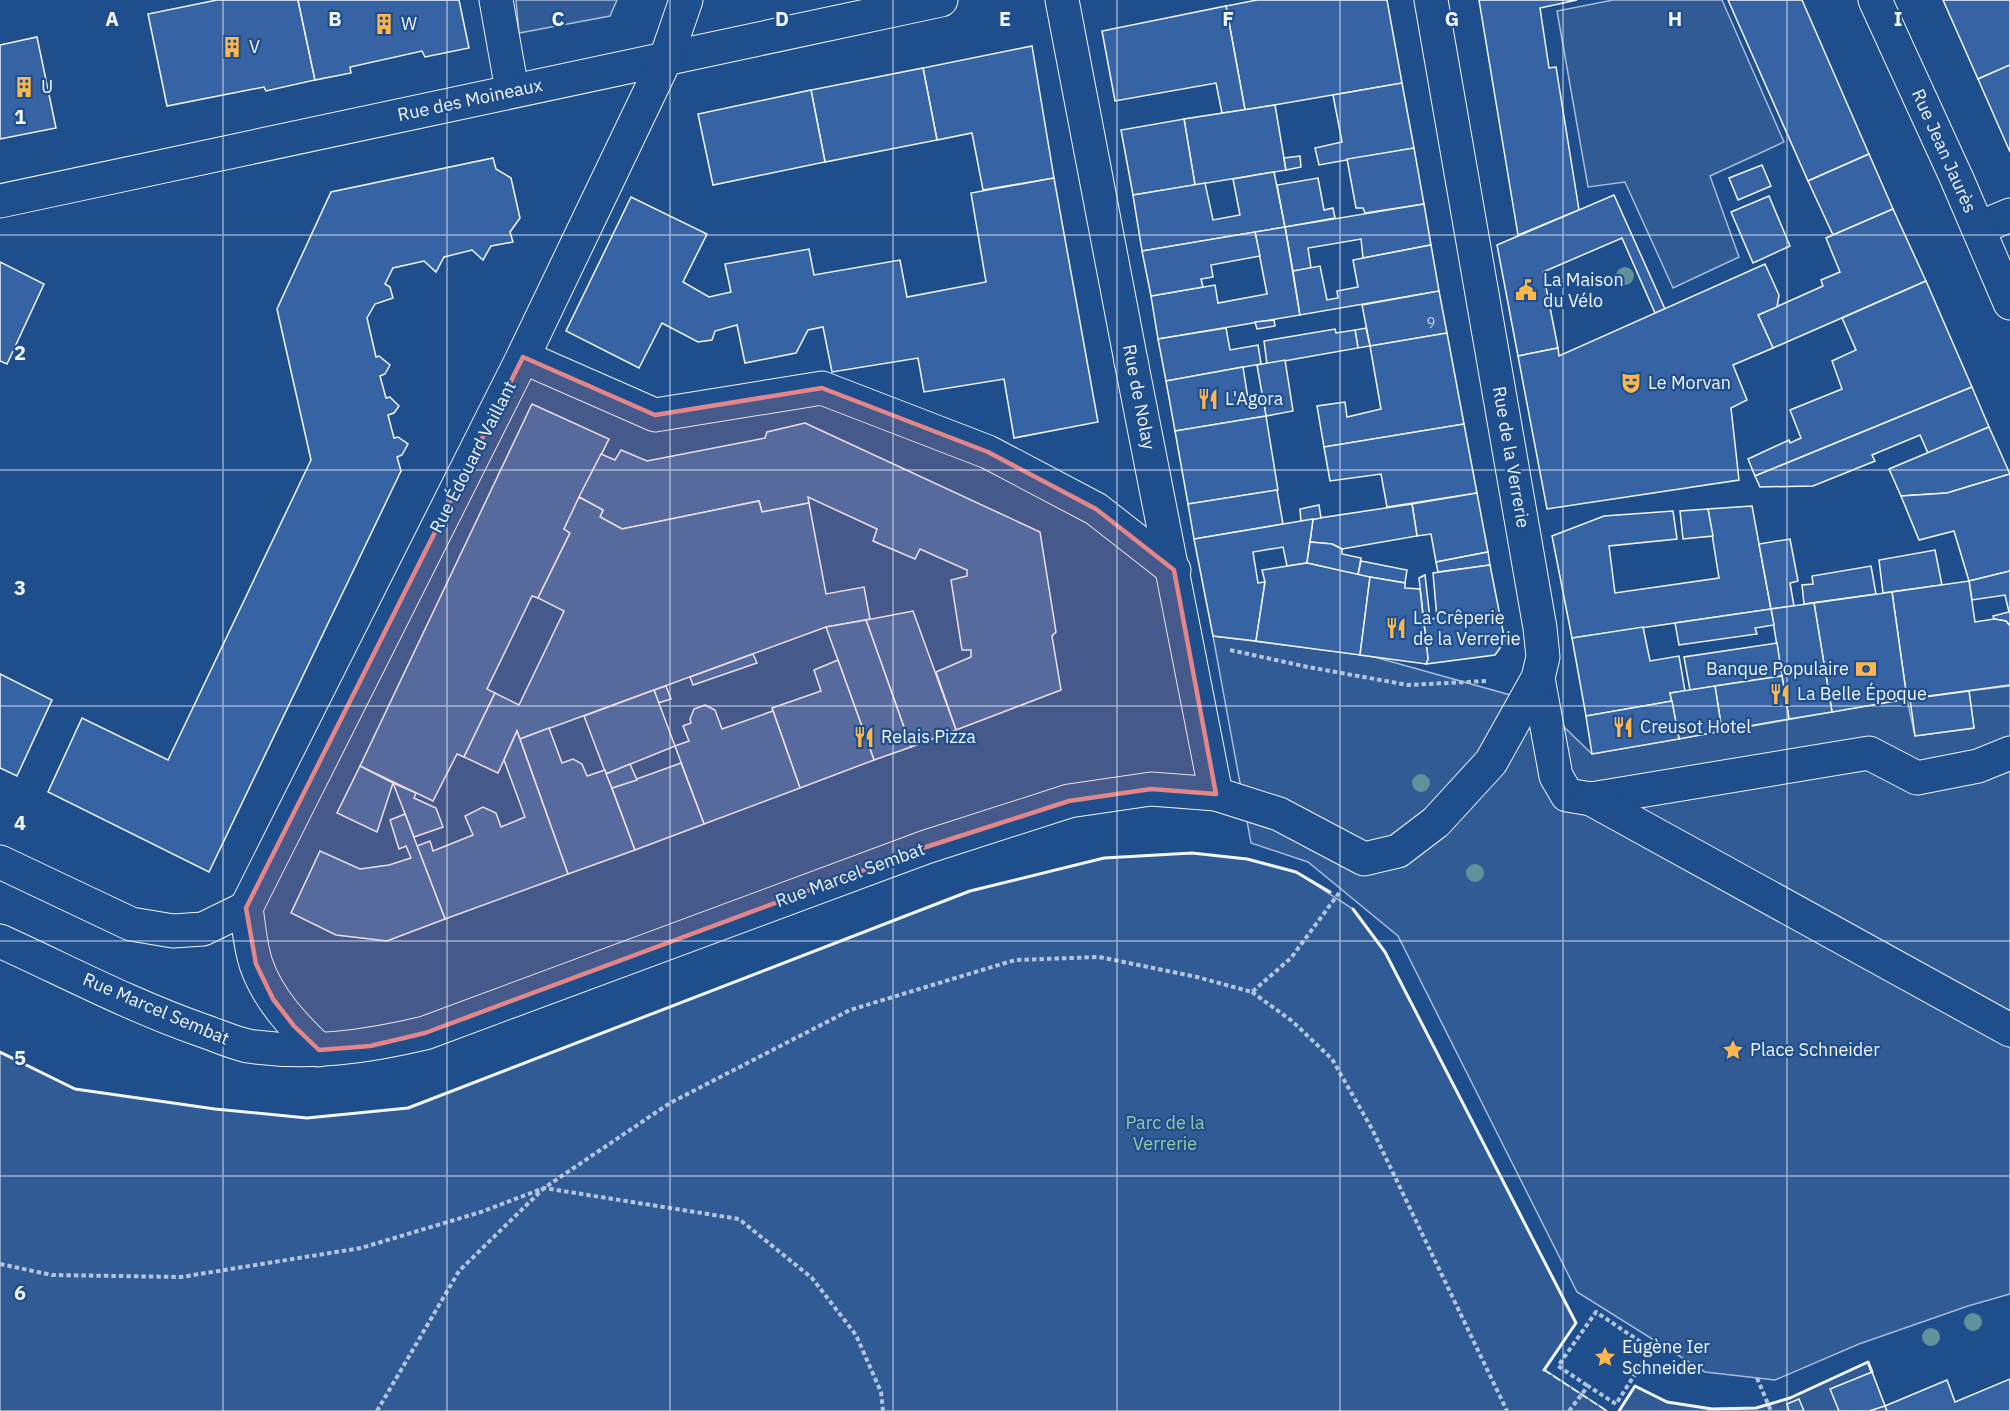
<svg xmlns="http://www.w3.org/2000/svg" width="2010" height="1411" font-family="'IBM Plex Sans',sans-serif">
	<rect width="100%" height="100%" fill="#1f4e8c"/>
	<g fill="#305b95" stroke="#a8bbd7" stroke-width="1.5">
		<polygon points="516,0 617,0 610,16 519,33"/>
		<polygon points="1613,0 1722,0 1784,142 1710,176 1739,257 1673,288 1625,182 1588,187 1557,11"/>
		<polygon points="1213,636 1371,656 1539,703 1592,754 1907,699 1915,736 1974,728 1969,691 2010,686 2010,1294 1968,1306 1859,1344 1775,1380 1705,1372 1577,1292 1398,936 1308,862 1251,843"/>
		<polygon points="1192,853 1247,859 1296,872 1353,909 1385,952 1576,1323 1545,1370 1607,1411 0,1411 0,1052 75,1089 215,1109 307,1118 408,1108 970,891 1104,858"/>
		<polygon points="1868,1362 1887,1411 1619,1411 1635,1386 1667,1402 1712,1409 1756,1408 1790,1398"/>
	</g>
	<g fill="#3563a3" stroke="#f2f6ff" stroke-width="1.5">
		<polygon points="217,0 298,0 315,80 266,91 264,87 167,106 148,14"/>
		<polygon points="298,0 459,0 469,48 425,57 422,51 350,67 351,73 315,80"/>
		<polygon points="1257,0 1387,0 1402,83 1245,110 1226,6"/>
		<polygon points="1479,0 1577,0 1540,8 1549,68 1556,67 1579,210 1518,235"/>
		<polygon points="1728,0 1802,0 1869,154 1808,181"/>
		<polygon points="1943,0 2010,0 2010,65 1978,79"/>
		<polygon points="1226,6 1245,110 1222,113 1216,83 1115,101 1102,31"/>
		<polygon points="37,37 56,128 0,139 0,45"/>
		<polygon points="1032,46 1054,178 983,190 972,133 937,140 923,68"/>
		<polygon points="2010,65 2010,152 1978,79"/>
		<polygon points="923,68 937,140 825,162 811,90"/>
		<polygon points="1402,83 1414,148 1319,165 1315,148 1342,142 1333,95"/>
		<polygon points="811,90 825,162 713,185 698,114"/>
		<polygon points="1275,105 1286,170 1195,185 1184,119"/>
		<polygon points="1184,119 1195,185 1133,195 1121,130"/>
		<polygon points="1414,148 1424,204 1365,213 1363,208 1356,208 1347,159"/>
		<polygon points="1869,154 1893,209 1833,235 1808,181"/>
		<polygon points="1300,156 1301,167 1286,170 1284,158"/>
		<polygon points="493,158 496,169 511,178 520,218 510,232 513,242 491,246 483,260 472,250 444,257 436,272 424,261 393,268 385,284 390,287 393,298 375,304 367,318 376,357 379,356 390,365 385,374 380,376 386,398 390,397 399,406 394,413 388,415 394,438 398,437 408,444 402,455 397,457 401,471 209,872 48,792 82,718 168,760 311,460 277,309 331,192"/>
		<polygon points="1762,165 1771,186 1738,200 1729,178"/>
		<polygon points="1274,172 1285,227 1142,251 1133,195 1205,183 1213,220 1240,215 1233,179"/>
		<polygon points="1054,178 1098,422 1014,438 1004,379 924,392 918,358 832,372 823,327 808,330 796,353 745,363 737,325 715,331 712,340 698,342 662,323 639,368 566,331 631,197 707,234 683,282 709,297 731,292 725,264 809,249 814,275 900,260 907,297 986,282 971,193"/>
		<polygon points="1318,178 1324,210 1333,208 1335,218 1285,227 1277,185"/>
		<polygon points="1614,195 1665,309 1655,313 1622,238 1543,272 1558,348 1518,356 1497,245"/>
		<polygon points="1769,196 1790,246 1753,263 1731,212"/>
		<polygon points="1424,204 1431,245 1363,258 1361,239 1308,248 1311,268 1293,271 1285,227"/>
		<polygon points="1893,209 1926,281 1773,348 1758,315 1823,286 1821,280 1840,272 1826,238"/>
		<polygon points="1285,227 1300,315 1158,339 1151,296 1215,285 1218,303 1267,294 1255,232"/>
		<polygon points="1255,232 1260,256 1211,265 1213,277 1201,279 1203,287 1151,296 1142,251"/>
		<polygon points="1431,245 1439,291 1300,315 1293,271 1320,266 1327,300 1338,298 1337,291 1358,287 1353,260"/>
		<polygon points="0,262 44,284 7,364 0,361"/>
		<polygon points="1765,264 1779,295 1777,307 1758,315 1773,348 1733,365 1747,400 1731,408 1739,480 1547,509 1518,356 1558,348 1559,356"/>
		<polygon points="1926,281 1972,387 1755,476 1748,459 1789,440 1790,443 1801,438 1790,410 1842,389 1832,361 1856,350 1842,318"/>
		<polygon points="1439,291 1447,333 1370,346 1362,305"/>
		<polygon points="1274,320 1275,326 1257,329 1255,322"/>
		<polygon points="1226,328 1230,350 1258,345 1261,364 1166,381 1158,339"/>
		<polygon points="1366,328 1370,346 1358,348 1355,330"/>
		<polygon points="1335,329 1336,333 1355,330 1358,348 1267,364 1264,341"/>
		<polygon points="1447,333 1464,424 1324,447 1317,406 1345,402 1347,417 1381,409 1370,346"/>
		<polygon points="1285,360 1293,411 1266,416 1257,365"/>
		<polygon points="1243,367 1248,399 1263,398 1266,416 1175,431 1166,381"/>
		<polygon points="1972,387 1989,427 1928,453 1920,435 1872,455 1875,461 1813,486 1760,487 1755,476"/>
		<polygon points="532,404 609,439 564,529 570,533 538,598 532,596 487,689 495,693 464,757 457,754 433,801 360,766"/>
		<polygon points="1266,416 1278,490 1188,504 1175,431"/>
		<polygon points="805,423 1040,532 1056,632 1052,636 1061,690 956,730 936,672 971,657 971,650 962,650 951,580 967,576 967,570 920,549 915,559 873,541 877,529 808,497 809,503 762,512 759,501 622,529 600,517 603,510 579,497 601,454 615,460 621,450 647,461 765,438 767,432"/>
		<polygon points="1464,424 1477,493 1387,507 1381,474 1330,481 1324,447"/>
		<polygon points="1989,427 2010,474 1947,493 1901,496 1889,469"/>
		<polygon points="2010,474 2010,571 1969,581 1954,531 1919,540 1901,496 1947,493"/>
		<polygon points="1277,490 1283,524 1194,539 1188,504"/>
		<polygon points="1477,493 1488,552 1436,562 1431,534 1417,536 1412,504"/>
		<polygon points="579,497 603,510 600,517 622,529 759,501 762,512 809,503 826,594 864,587 870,619 826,627 520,739 517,731 498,773 464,757 495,693 519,705 564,611 538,598 570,533 564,529"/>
		<polygon points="1412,504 1417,536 1342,549 1332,544 1310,542 1313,519"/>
		<polygon points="1319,505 1321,518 1301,522 1300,509"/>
		<polygon points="1752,506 1771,609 1572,638 1552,536 1604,516 1673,511 1677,539 1609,546 1615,593 1719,578 1708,509"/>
		<polygon points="1708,509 1713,536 1683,539 1680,511"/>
		<polygon points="1313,519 1307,563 1287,566 1283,547 1253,552 1258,583 1265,582 1256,641 1213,636 1194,539"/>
		<polygon points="1790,539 1798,581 1790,583 1794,606 1771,609 1759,544"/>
		<polygon points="1310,542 1332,544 1342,549 1342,554 1361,558 1358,575 1307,563"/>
		<polygon points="1935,550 1942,585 1883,593 1879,560"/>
		<polygon points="1488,552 1490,565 1438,572 1436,562"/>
		<polygon points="1361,561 1407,570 1405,583 1358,575"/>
		<polygon points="1307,563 1370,577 1360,655 1256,641 1265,582 1262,570"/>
		<polygon points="1490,565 1505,641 1495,655 1426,664 1428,659 1419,578 1425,575 1430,619 1437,618 1433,573"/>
		<polygon points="1871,566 1876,594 1804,604 1802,585 1813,584 1812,576"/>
		<polygon points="2010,571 2010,626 2006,621 1994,619 1993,616 2009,612 2005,595 1972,600 1969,581"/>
		<polygon points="1370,577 1405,583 1405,588 1420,589 1428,659 1426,664 1360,655"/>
		<polygon points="1969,581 1975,622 1994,619 2006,621 2010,626 2010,685 1907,699 1892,592"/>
		<polygon points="1892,592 1907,699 1832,712 1814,603"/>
		<polygon points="1814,603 1832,712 1789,719 1771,609"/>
		<polygon points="1771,609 1774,625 1755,628 1757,634 1679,645 1675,623"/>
		<polygon points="913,611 956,730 911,747 866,620"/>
		<polygon points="866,620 911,747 874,760 826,627"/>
		<polygon points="1643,627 1650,661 1679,656 1685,691 1670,693 1672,701 1586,716 1572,638"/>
		<polygon points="1777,643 1782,676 1690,690 1684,657"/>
		<polygon points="753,654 757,663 693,685 690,677"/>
		<polygon points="838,660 874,760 800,788 772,708 821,691 814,670"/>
		<polygon points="0,674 52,700 17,776 0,768"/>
		<polygon points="1782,676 1789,719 1722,731 1715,686"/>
		<polygon points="666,686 671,699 658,703 654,690"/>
		<polygon points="1715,686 1722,731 1679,739 1670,693"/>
		<polygon points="654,690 675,746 606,774 584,716"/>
		<polygon points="1969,691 1974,728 1915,736 1910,699"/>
		<polygon points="1672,701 1679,739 1592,754 1586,716"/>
		<polygon points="705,705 715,710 722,729 773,711 800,788 704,824 675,746 689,741 683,726 691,723 690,719 694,709"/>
		<polygon points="549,728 562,763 573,759 582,764 587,776 605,770 635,850 568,874 520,739"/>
		<polygon points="517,731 568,874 445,919 417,846 430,841 433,851 473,835 465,816 483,807 496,813 501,827 525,817 504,760"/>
		<polygon points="681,763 704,824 635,850 612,788"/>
		<polygon points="630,764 637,780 612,788 606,774"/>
		<polygon points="360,766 393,783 377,832 337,813"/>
		<polygon points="393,783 416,793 414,798 436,808 443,827 414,837"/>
		<polygon points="405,814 445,919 387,941 336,935 291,913 320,851 360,869 389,865 411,858 406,846 399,849 390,820"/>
		<polygon points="1872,1372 1885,1406 1869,1411 1839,1411 1830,1389"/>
		<polygon points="2010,1379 2010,1411 1887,1411 1885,1406 1947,1380 1955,1402"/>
		<polygon points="1799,1399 1804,1411 1789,1411 1787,1404"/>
	</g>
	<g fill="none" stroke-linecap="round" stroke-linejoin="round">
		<defs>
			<g id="pedestrian">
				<polyline points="523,357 655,415 822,388 988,452 1096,509 1174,570"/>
				<polyline points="1131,361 1216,794"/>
				<polyline points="1538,678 1556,776 1567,795 1591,799 1869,753 1917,778 1978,766 2010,753"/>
				<polyline points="1591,799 2010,1030"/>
			</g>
			<g id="minor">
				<polyline points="496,0 512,90"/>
				<polyline points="1062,0 1131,361"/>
				<polyline points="0,201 941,0"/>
				<polyline points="1979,228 2010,215"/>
				<polyline points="0,862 131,924 173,931 203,929 246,908"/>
				<polyline points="246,908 523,357 666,58 686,0"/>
				<path d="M246 908C249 927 250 946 256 964 268 999 293 1025 319 1050"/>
				<path d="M0 941C66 971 132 1006 201 1030 216 1035 233 1043 248 1046 310 1055 366 1047 425 1033L926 847 1069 801 1151 789 1216 794 1279 814 1364 859 1398 851 1436 822 1491 762 1538 678 1543 657 1540 628 1431 0"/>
			</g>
			<polyline id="secondary" points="1875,0 1957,179 2010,303"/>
		</defs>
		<use href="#pedestrian" stroke="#f2f6ff" stroke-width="35"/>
		<use href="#minor" stroke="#f2f6ff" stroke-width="35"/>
		<use href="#secondary" stroke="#f2f6ff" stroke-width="35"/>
		<g stroke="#b3c4dc" stroke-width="4" stroke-dasharray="4.5 3" stroke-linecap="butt">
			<polyline points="1230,650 1308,667 1408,685 1486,681"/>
			<polyline points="1252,992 1292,1021 1332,1059 1372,1129 1507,1411"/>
			<polyline points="0,1264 52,1275 181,1277 361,1248 481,1212 544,1188 739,1219 812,1278 856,1335 881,1392 883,1411"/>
			<polyline points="1757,1378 1771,1411"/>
			<polyline points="377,1411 459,1271 544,1188 670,1103 850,1010 1015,960 1099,957 1197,977 1252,992 1291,958 1339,893"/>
			<polyline points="1569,1411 1588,1386 1616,1404 1651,1349 1596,1312 1558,1366 1588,1386"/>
		</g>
		<use href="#pedestrian" stroke="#1f4e8c" stroke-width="33"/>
		<use href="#minor" stroke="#1f4e8c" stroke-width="33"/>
		<use href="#secondary" stroke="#1f4e8c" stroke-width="33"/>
		<polyline stroke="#f2f6ff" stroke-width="1.5" stroke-dasharray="8 3" stroke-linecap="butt" points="1544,1370 1607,1411"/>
		<g stroke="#f2f6ff" stroke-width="3">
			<polyline points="1353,909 1385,952 1576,1323 1544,1370"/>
			<polyline points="0,1052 75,1089 215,1109 307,1118 408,1108 970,891 1104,858 1192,853 1247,859 1296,872 1330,892"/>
			<polyline points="1619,1411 1635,1386 1667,1402 1712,1409 1756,1408 1790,1398 1868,1362 1872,1372"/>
		</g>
	</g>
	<g fill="#61919a">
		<circle cx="1625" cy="276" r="9"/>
		<circle cx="1421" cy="783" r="9"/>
		<circle cx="1475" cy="873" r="9"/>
		<circle cx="1973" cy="1322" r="9"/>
		<circle cx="1931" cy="1337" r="9"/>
	</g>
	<path fill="#e38589" fill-opacity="0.2" stroke="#e38589" stroke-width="4.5" stroke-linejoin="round" d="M523 357 655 415 822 388 988 452 1096 509 1174 570 1216 794 1151 789 1069 801 926 847 425 1033 370 1046 319 1050 294 1026 273 999 256 964 246 908Z"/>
	<path fill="none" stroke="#f2f6ff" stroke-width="1.5" stroke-opacity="0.55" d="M223 0V1411M447 0V1411M670 0V1411M893 0V1411M1117 0V1411M1340 0V1411M1563 0V1411M1787 0V1411M0 235H2010M0 470H2010M0 706H2010M0 941H2010M0 1176H2010"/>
	<defs>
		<symbol id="building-bare" viewBox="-9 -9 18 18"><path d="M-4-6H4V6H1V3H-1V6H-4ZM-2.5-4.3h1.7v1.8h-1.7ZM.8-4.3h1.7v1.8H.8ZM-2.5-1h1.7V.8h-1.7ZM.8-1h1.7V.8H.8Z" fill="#ffb74d" stroke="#1f4e8c" stroke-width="2.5" paint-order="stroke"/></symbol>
		<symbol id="civic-bare" viewBox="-9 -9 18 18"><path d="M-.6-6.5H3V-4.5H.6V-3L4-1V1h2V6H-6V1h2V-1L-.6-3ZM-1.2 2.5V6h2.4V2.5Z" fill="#ffb74d" stroke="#1f4e8c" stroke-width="2.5" paint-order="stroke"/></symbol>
		<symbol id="theatre-bare" viewBox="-9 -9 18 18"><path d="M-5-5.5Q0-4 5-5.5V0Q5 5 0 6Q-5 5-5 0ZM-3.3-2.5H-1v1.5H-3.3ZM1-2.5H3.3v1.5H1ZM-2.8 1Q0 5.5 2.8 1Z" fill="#ffb74d" stroke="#1f4e8c" stroke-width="2.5" paint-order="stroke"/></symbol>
		<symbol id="restaurant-bare" viewBox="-9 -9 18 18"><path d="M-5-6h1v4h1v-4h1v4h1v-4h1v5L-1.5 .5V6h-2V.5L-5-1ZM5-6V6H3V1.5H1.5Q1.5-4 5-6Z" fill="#ffb74d" stroke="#1f4e8c" stroke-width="2.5" paint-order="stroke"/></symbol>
		<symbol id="bank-bare" viewBox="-9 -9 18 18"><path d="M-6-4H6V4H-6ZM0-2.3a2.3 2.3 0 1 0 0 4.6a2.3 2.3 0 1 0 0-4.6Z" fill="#ffb74d" stroke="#1f4e8c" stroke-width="2.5" paint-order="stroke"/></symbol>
		<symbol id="sight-bare" viewBox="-9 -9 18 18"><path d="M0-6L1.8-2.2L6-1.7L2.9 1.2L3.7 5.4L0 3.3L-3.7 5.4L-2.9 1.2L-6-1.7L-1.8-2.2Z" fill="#ffb74d" stroke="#1f4e8c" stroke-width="2.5" paint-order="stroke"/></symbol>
	</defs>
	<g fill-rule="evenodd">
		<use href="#building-bare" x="369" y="9" width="30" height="30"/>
		<use href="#building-bare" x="217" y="32" width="30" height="30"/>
		<use href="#building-bare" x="9" y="72" width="30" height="30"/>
		<use href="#civic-bare" x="1511" y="275" width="30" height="30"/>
		<use href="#theatre-bare" x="1616" y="368" width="30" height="30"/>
		<use href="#restaurant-bare" x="1193" y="384" width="30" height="30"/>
		<use href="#restaurant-bare" x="1381" y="613" width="30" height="30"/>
		<use href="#bank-bare" x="1851" y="654" width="30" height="30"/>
		<use href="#restaurant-bare" x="1765" y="679" width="30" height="30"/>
		<use href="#restaurant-bare" x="1608" y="712" width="30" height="30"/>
		<use href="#restaurant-bare" x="849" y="722" width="30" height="30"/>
		<use href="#sight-bare" x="1718" y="1035" width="30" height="30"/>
		<use href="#sight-bare" x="1590" y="1342" width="30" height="30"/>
	</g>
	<g text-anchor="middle" stroke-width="4.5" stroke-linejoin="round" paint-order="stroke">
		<g font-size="15" fill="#c3d1e8">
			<text x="1431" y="328">9</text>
		</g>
		<g font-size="18" fill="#f2f6ff" stroke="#1f4e8c" text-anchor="start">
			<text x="401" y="30">W</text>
			<text x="249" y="53">V</text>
			<text x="41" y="93">U</text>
			<text x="1543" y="286">La Maison<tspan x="1543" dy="21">du Vélo</tspan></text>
			<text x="1648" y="389">Le Morvan</text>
			<text x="1225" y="405">L'Agora</text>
			<text x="1413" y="624">La Crêperie<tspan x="1413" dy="21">de la Verrerie</tspan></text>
			<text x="1849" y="675" text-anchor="end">Banque Populaire</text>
			<text x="1797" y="700">La Belle Époque</text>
			<text x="1640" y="733">Creusot Hotel</text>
			<text x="881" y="743">Relais Pizza</text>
			<text x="1750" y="1056">Place Schneider</text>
			<text x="1622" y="1353">Eugène Ier<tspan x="1622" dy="21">Schneider</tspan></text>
		</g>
		<g font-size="18" fill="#f2f6ff" stroke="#1f4e8c">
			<text transform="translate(470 100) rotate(-12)" y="6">Rue des Moineaux</text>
			<text transform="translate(1944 151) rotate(66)" y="6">Rue Jean Jaurès</text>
			<text transform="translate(1139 397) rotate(79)" y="6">Rue de Nolay</text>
			<text transform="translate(473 457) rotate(-63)" y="6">Rue Édouard Vaillant</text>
			<text transform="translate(1511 457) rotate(80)" y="6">Rue de la Verrerie</text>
			<text transform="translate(850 875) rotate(-20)" y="6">Rue Marcel Sembat</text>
			<text transform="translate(156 1009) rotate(23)" y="6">Rue Marcel Sembat</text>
		</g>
		<g font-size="18" fill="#97c8a6" stroke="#1f4e8c">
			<text x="1165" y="1129">Parc de la<tspan x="1165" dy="21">Verrerie</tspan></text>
		</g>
	</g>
	<g font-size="20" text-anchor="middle" font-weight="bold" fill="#f2f6ff" stroke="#1f4e8c" stroke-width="4.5" stroke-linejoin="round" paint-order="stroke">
		<text x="112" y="26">A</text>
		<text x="335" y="26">B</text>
		<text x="558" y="26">C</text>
		<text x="782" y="26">D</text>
		<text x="1005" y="26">E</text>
		<text x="1228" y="26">F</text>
		<text x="1452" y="26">G</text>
		<text x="1675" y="26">H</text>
		<text x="1898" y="26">I</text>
		<text x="20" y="124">1</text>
		<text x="20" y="360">2</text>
		<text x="20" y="595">3</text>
		<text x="20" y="830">4</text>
		<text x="20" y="1065">5</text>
		<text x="20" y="1300">6</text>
	</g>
</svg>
